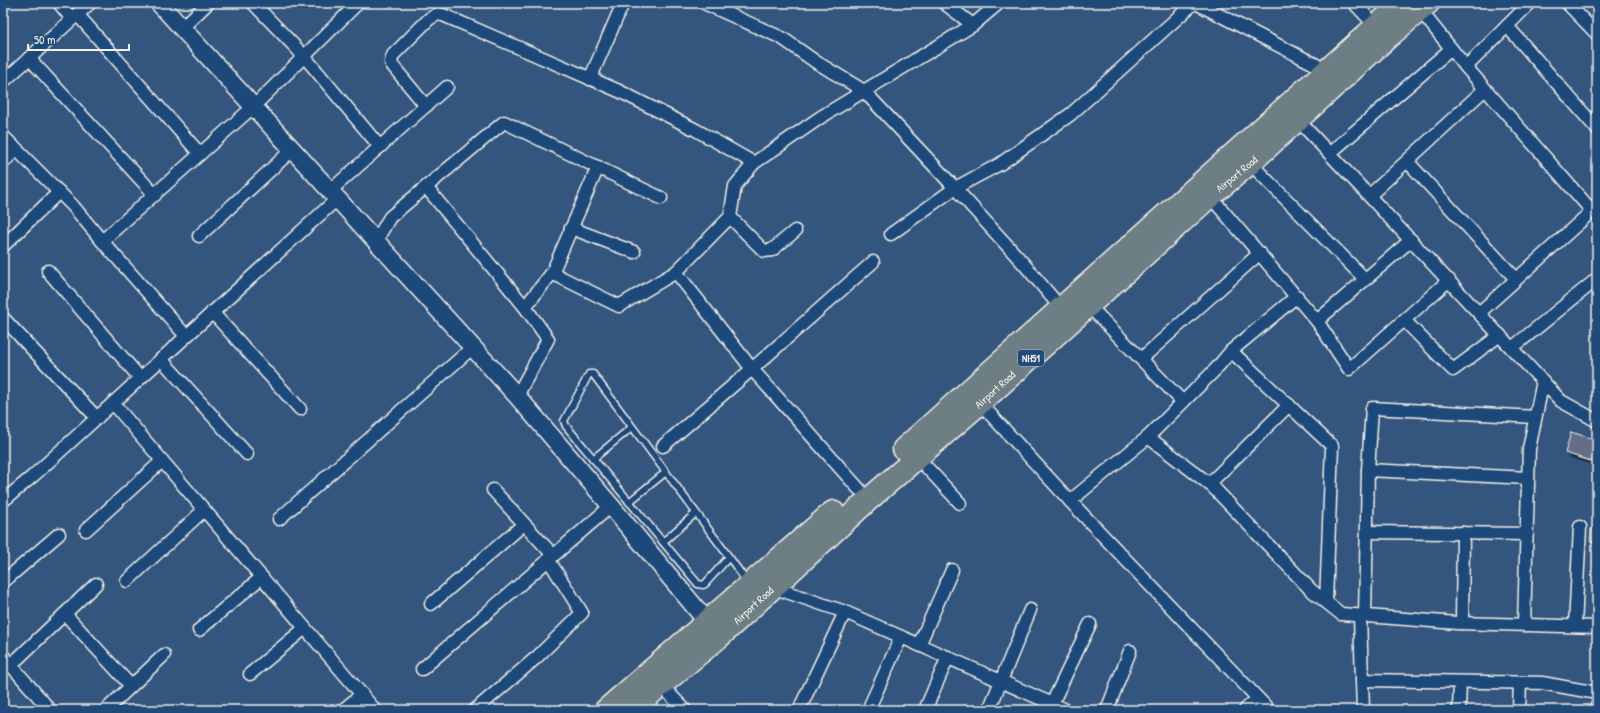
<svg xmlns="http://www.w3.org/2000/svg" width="1600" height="713" font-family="'Patrick Hand',sans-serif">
	<defs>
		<filter id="shadow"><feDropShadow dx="3.5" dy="3.5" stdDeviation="0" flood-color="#0009"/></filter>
	</defs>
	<rect width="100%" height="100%" fill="#34557e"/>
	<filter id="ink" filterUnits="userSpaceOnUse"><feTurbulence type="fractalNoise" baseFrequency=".025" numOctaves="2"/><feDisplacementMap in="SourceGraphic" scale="8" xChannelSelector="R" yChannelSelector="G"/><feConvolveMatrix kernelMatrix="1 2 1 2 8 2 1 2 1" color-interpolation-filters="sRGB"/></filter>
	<g filter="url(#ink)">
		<g fill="#656e86" stroke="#f4f1e8" filter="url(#shadow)">
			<polygon points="1571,432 1597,440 1597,463 1565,453"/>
			<polygon points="1591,529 1597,529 1597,542 1590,541"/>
		</g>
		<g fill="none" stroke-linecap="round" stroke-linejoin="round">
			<defs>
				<g id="lane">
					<polyline points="593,459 632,427"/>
					<polyline points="629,502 666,472"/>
					<polyline points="663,542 696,513"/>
					<polyline points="729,557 705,584 703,585 698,584 566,426 564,421 589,374 593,374 729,557 747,582"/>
				</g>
				<g id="street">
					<polyline points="59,3 72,19"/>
					<polyline points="253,3 304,56 380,147"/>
					<polyline points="704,3 782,38 816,62 864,91 955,188 891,234"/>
					<polyline points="944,3 973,25"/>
					<polyline points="1196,3 1328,71"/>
					<polyline points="1354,3 1376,26"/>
					<polyline points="1567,3 1597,34"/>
					<polyline points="1420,10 1466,67 1530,3"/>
					<polyline points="77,14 200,154"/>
					<polyline points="1507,26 1597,129"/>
					<polyline points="182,28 208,3"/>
					<polyline points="29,58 155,195"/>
					<polyline points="1466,67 1592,211 1479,313"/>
					<polyline points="590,79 623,3"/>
					<polyline points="3,82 90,3"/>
					<polyline points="426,106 392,65 391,62 393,55 429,19 438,14 443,15 619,91 696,130 754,163 821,117 973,25 999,3"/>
					<polyline points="1298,120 1561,401 1597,421"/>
					<polyline points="3,136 73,206 102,241 253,107 358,3"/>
					<polyline points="1330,153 1451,49"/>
					<polyline points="1407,161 1516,279"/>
					<polyline points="3,162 17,149"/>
					<polyline points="1250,163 1365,279"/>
					<polyline points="426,187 525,307"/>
					<polyline points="330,191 447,87"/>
					<polyline points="1370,195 1485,89"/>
					<polyline points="1210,196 1317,321 1411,240"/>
					<polyline points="730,217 764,251 772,250 795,231"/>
					<polyline points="571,228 634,252"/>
					<polyline points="199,236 292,150"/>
					<polyline points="102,241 186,336"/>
					<polyline points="376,241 390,217 504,122 661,198"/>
					<polyline points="3,246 59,192"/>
					<polyline points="48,271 140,378"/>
					<polyline points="552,273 598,167"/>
					<polyline points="1089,306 1183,402"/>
					<polyline points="1061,308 1023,263 955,188 1000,164 1071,114 1194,3"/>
					<polyline points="212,312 300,409"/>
					<polyline points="3,318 97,418"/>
					<polyline points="1404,320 1453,370 1500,335"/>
					<polyline points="1317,321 1349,369 1449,280"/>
					<polyline points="1512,348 1597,279"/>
					<polyline points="1231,351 1332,446 1326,602"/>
					<polyline points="161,359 247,454"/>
					<polyline points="1141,359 1260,253"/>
					<polyline points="517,396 548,339 525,307 552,273 619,306 676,272"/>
					<polyline points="113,403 375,710"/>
					<polyline points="980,403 1070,501 1148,437 1212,486 1311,590 1341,614 1457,623 1597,627"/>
					<polyline points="1148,437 1215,370 1231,351 1297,296"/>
					<polyline points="663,446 752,369 676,272 730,217 735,186 754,163"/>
					<polyline points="917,457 960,503"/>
					<polyline points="1368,470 1528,478"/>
					<polyline points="1209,484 1289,405"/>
					<polyline points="859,489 752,369 873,262"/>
					<polyline points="493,490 553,555"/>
					<polyline points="3,501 33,476 337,199"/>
					<polyline points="1070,501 1269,710"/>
					<polyline points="279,519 473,347"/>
					<polyline points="86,530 162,461"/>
					<polyline points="1367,532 1527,534"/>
					<polyline points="127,581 204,510"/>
					<polyline points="3,582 59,534"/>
					<polyline points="772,587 845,612 1066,710"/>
					<polyline points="431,604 524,524"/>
					<polyline points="65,614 131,686"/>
					<polyline points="1360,616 1362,680 1542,683 1597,693"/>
					<polyline points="1365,616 1368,470 1372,408 1535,417"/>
					<polyline points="1462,623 1463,533"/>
					<polyline points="1524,625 1529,449 1543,381"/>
					<polyline points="1575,626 1580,527"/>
					<polyline points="199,630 262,577"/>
					<polyline points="919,645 952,570"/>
					<polyline points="3,656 50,710"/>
					<polyline points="11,665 96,584"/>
					<polyline points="422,669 611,506"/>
					<polyline points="250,674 305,628"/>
					<polyline points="1362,680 1363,710"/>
					<polyline points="661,685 685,710"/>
					<polyline points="106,710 164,655"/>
					<polyline points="343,710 362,694"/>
					<polyline points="475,710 537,657 582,613 548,559"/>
					<polyline points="799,710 845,612"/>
					<polyline points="868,710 901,637"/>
					<polyline points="925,710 948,657"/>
					<polyline points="989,710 1030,610"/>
					<polyline points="1049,710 1090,624"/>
					<polyline points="1107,710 1130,651"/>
					<polyline points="1245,710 1257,699"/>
					<polyline points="1459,710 1460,682"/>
					<polyline points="1519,710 1520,683"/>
					<polyline points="1597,710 1597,706"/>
				</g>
				<polyline id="secondary" points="159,3 517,396 611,506 714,630"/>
				<g id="highway">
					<polyline points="904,449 1402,3"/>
					<polyline points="606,710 833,512"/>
					<path id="s1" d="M631 710 719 637 868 500 980 403 1210 196 1250 163 1388 37 1428 3"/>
				</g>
			</defs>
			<use href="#lane" stroke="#f4f1e8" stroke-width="9"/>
			<use href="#street" stroke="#f4f1e8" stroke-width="15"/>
			<use href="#secondary" stroke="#f4f1e8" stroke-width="20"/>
			<use href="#highway" stroke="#f4f1e8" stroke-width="25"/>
			<use href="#lane" stroke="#1f4a7a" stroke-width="6"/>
			<use href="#street" stroke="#1f4a7a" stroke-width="12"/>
			<use href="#secondary" stroke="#1f4a7a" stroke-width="17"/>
			<use href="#highway" stroke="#6d7e84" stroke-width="22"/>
		</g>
	</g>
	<g text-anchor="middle" stroke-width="3" stroke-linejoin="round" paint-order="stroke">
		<rect fill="#1f4a7a" stroke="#b4bfc7" stroke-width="1" x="1018" y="350" width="26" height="16" rx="3"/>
		<g font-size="10" font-weight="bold" fill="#f4f1e8">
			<text x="1031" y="362">NH51</text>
		</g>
		<g font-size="11" fill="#f4f1e8" stroke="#1f4a7a">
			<text dy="4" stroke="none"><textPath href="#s1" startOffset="809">Airport Road</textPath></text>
			<text dy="4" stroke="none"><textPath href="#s1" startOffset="485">Airport Road</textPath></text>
			<text dy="4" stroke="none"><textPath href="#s1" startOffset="161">Airport Road</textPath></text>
		</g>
	</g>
	<rect width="1600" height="713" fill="none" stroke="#1f4a7a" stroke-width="16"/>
	<rect x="8" y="8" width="1584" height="697" fill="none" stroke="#f4f1e8" stroke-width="1.5" filter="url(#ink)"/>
	<path d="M28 44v6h101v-6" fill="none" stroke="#f4f1e8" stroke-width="2"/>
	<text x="34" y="44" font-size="12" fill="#f4f1e8" stroke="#1f4a7a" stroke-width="3" paint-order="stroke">50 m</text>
</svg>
